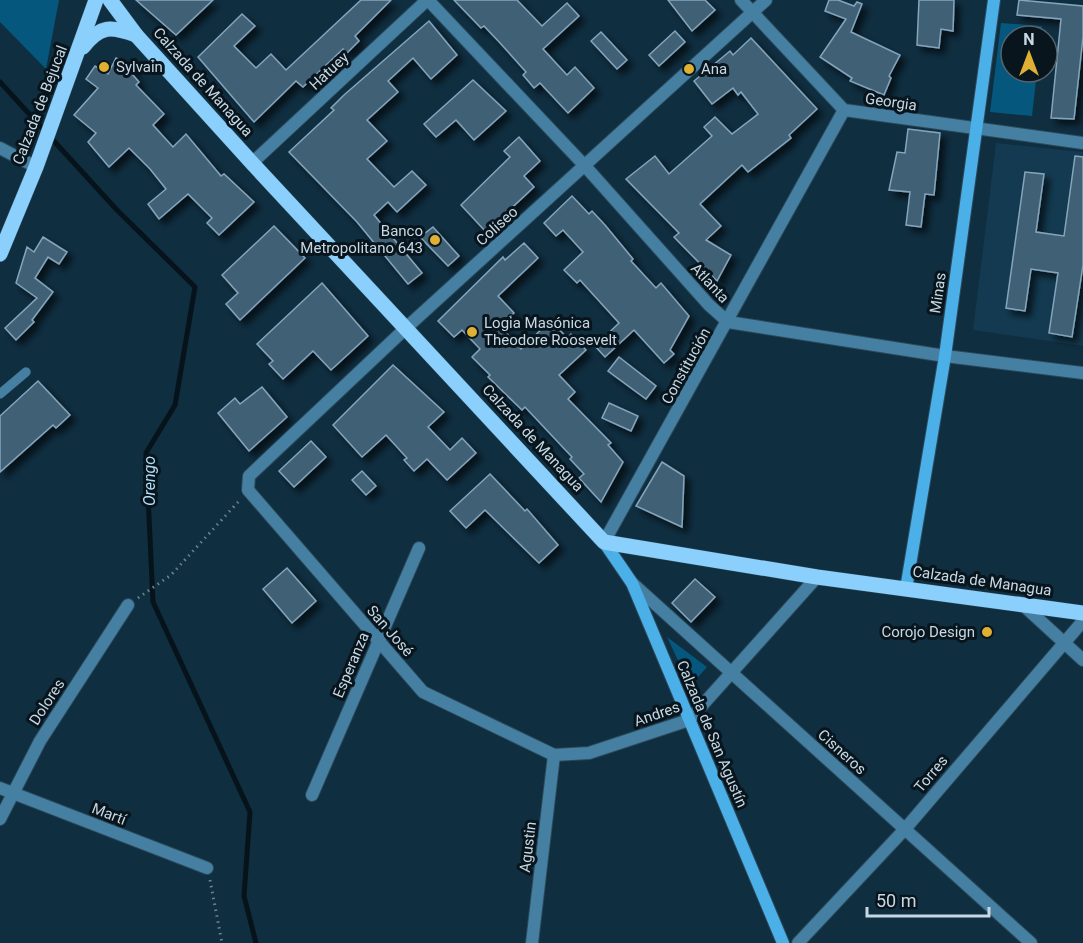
<svg xmlns="http://www.w3.org/2000/svg" width="1083" height="943" font-family="Roboto,sans-serif">
	<defs>
		<filter id="shadow"><feDropShadow dx="5.5" dy="5.5" stdDeviation="3" flood-color="#0009"/></filter>
	</defs>
	<rect width="100%" height="100%" fill="#0f2e40"/>
	<polygon fill="#133a50" points="996,143 1083,152 1083,346 973,330"/>
	<g fill="#05577d">
		<polygon points="0,0 59,0 46,69 0,22"/>
		<polygon points="1001,23 1042,26 1041,36 1011,36 1011,72 1037,72 1032,116 990,112"/>
		<polygon points="667,637 707,667 690,686"/>
	</g>
	<g fill="none" stroke-linecap="round" stroke-linejoin="round">
		<polyline stroke="#07131b" stroke-width="5" points="0,82 116,209 195,287 175,405 146,453 153,602 250,812 244,896 256,943"/>
	</g>
	<g fill="#416075" stroke="#84a5bc" stroke-width="1.5" filter="url(#shadow)">
		<polygon points="136,0 213,0 176,35"/>
		<polygon points="361,0 391,0 355,36 359,41 347,53 343,49 303,87 296,81 254,122 198,57 242,14 255,26 234,46 256,68 271,54 286,70"/>
		<polygon points="454,0 517,0 542,26 567,3 579,16 543,49 567,75 575,67 594,88 568,113 540,83 534,88 523,75 526,72 501,44 484,26 481,28"/>
		<polygon points="668,0 705,0 715,10 692,31"/>
		<polygon points="829,0 838,0 854,6 857,2 862,4 851,32 900,55 889,76 891,78 884,95 850,81 852,78 820,57 846,19 825,11"/>
		<polygon points="919,0 954,0 953,31 941,29 939,48 917,45"/>
		<polygon points="1019,0 1083,6 1083,37 1074,119 1051,118 1061,19 1017,15"/>
		<polygon points="429,21 457,55 431,79 413,58 388,81 398,92 367,120 387,141 367,159 394,187 412,171 426,185 397,212 388,202 374,215 422,273 408,284 357,222 289,152 334,110 331,108 344,95"/>
		<polygon points="675,31 685,42 659,66 649,55"/>
		<polygon points="601,32 627,60 617,69 591,41"/>
		<polygon points="751,38 817,109 789,135 791,138 748,172 742,165 700,204 721,226 706,240 731,255 717,281 674,237 679,233 626,179 655,156 669,174 712,136 704,127 715,117 732,134 758,114 741,92 738,95 733,88 712,104 694,81 730,51 733,55"/>
		<polygon points="116,58 135,67 132,74 139,82 136,85 164,114 153,125 173,147 186,134 221,176 224,174 254,202 219,235 207,223 212,218 188,194 159,219 148,204 166,189 150,169 129,148 109,167 88,142 96,133 74,115 98,88 86,79 95,66 108,74"/>
		<polygon points="473,80 506,111 474,140 456,120 436,137 424,124"/>
		<polygon points="908,129 940,133 934,195 925,194 921,227 906,225 910,192 889,190 897,152 905,153"/>
		<polygon points="519,137 540,161 524,176 534,187 486,232 461,205 510,157 504,151"/>
		<polygon points="1075,156 1083,157 1083,265 1072,337 1049,333 1058,273 1031,269 1025,311 1006,308 1025,172 1044,174 1036,232 1064,236"/>
		<polygon points="572,196 589,214 592,211 605,225 633,259 631,261 656,288 661,283 689,316 670,350 674,354 664,363 634,330 605,357 595,346 619,323 580,280 577,283 564,270 583,252 563,230 556,236 544,223"/>
		<polygon points="274,226 305,258 240,320 226,304 238,293 222,275"/>
		<polygon points="433,227 459,256 448,266 420,237"/>
		<polygon points="43,237 67,252 59,264 48,257 35,278 53,292 32,320 34,322 16,340 5,328 37,298 16,283 27,247 34,252"/>
		<polygon points="524,243 538,258 498,296 514,313 500,326 521,349 551,320 567,338 571,334 586,350 559,375 575,392 568,399 611,443 608,445 623,462 601,502 579,478 584,474 570,459 572,457 525,407 522,410 488,377 490,375 472,357 480,349 462,330 454,337 438,321 503,257 505,260"/>
		<polygon points="322,283 368,336 331,370 313,351 283,379 269,364 273,361 257,344"/>
		<polygon points="619,357 656,386 646,399 608,371"/>
		<polygon points="393,365 444,412 428,427 450,450 462,438 476,453 447,480 427,459 414,471 404,460 407,458 386,435 362,457 333,425"/>
		<polygon points="38,381 70,415 56,428 53,425 0,472 0,416"/>
		<polygon points="262,387 287,417 249,451 218,413 235,398 240,404"/>
		<polygon points="609,403 638,416 631,431 602,418"/>
		<polygon points="311,441 326,457 294,487 279,471"/>
		<polygon points="662,462 684,476 682,527 636,506"/>
		<polygon points="362,471 376,486 366,495 352,480"/>
		<polygon points="490,474 525,511 527,509 558,545 539,563 485,510 466,528 450,511"/>
		<polygon points="287,568 316,601 292,623 263,589"/>
		<polygon points="695,579 715,597 691,622 672,603"/>
	</g>
	<g fill="none" stroke-linecap="round" stroke-linejoin="round">
		<defs>
			<polyline id="lane" points="0,394 26,372"/>
			<g id="street">
				<polyline points="428,0 585,166 709,305 728,322 945,356 1083,373"/>
				<polyline points="741,0 844,110 1083,143"/>
				<polyline points="766,0 406,328 249,476 248,490 423,692 554,755 589,753 689,720 817,577"/>
				<polyline points="0,148 36,167"/>
				<polyline points="252,163 427,0"/>
				<polyline points="604,542 844,110"/>
				<polyline points="632,583 1031,943"/>
				<polyline points="1023,605 1083,660"/>
				<polyline points="0,788 207,868"/>
				<polyline points="312,795 419,548"/>
				<polyline points="0,819 40,741 128,605"/>
				<polyline points="532,943 554,755"/>
				<polyline points="798,943 905,829 1083,621"/>
			</g>
			<g id="secondary">
				<polyline points="604,542 632,583 783,943"/>
				<polyline points="906,589 945,356 994,0"/>
			</g>
			<g id="primary">
				<polyline points="110,0 136,35 252,163 604,542 817,577 1083,613"/>
				<path d="M83 47C100 25 111 26 136 35"/>
				<polyline points="0,254 36,167 96,0"/>
			</g>
		</defs>
		<use href="#lane" stroke="#2c495a" stroke-width="10"/>
		<use href="#street" stroke="#2c495a" stroke-width="14"/>
		<use href="#secondary" stroke="#2c495a" stroke-width="14"/>
		<use href="#primary" stroke="#2c495a" stroke-width="16"/>
		<g stroke="#6b8392" stroke-width="3" stroke-dasharray="1.5 4.5" stroke-linecap="butt">
			<polyline points="138,598 171,575 239,501"/>
			<polyline points="210,880 222,943"/>
		</g>
		<use href="#lane" stroke="#4580a3" stroke-width="9"/>
		<use href="#street" stroke="#4580a3" stroke-width="12"/>
		<use href="#secondary" stroke="#4bafe8" stroke-width="12"/>
		<use href="#primary" stroke="#8bd0fc" stroke-width="15"/>
	</g>
	<g fill="#dfb033" stroke="#08151d" stroke-width="2">
		<circle cx="104" cy="67" r="6"/>
		<circle cx="689" cy="69" r="6"/>
		<circle cx="435" cy="240" r="6"/>
		<circle cx="472" cy="332" r="6"/>
		<circle cx="987" cy="632" r="6"/>
	</g>
	<g text-anchor="middle" stroke-width="6" stroke-linejoin="round" paint-order="stroke">
		<g font-size="15" fill="#c7d8e4" stroke="#08151d" text-anchor="start">
			<text x="116" y="72">Sylvain</text>
			<text x="701" y="74">Ana</text>
			<text x="423" y="236" text-anchor="end">Banco<tspan x="423" dy="17">Metropolitano 643</tspan></text>
			<text x="484" y="328">Logia Masónica<tspan x="484" dy="17">Theodore Roosevelt</tspan></text>
			<text x="975" y="637" text-anchor="end">Corojo Design</text>
		</g>
		<g font-size="15" fill="#c7d8e4" stroke="#08151d">
			<text transform="translate(329 71) rotate(-43)" y="5">Hatuey</text>
			<text transform="translate(203 82) rotate(48)" y="5">Calzada de Managua</text>
			<text transform="translate(891 102) rotate(8)" y="5">Georgia</text>
			<text transform="translate(40 105) rotate(-69)" y="5">Calzada de Bejucal</text>
			<text transform="translate(497 226) rotate(-42)" y="5">Coliseo</text>
			<text transform="translate(710 283) rotate(47)" y="5">Atlanta</text>
			<text transform="translate(938 293) rotate(-82)" y="5">Minas</text>
			<text transform="translate(686 366) rotate(-61)" y="5">Constitución</text>
			<text transform="translate(533 438) rotate(47)" y="5">Calzada de Managua</text>
			<text transform="translate(982 581) rotate(8)" y="5">Calzada de Managua</text>
			<text transform="translate(390 631) rotate(49)" y="5">San José</text>
			<text transform="translate(351 665) rotate(-67)" y="5">Esperanza</text>
			<text transform="translate(47 702) rotate(-57)" y="5">Dolores</text>
			<text transform="translate(657 714) rotate(-19)" y="5">Andres</text>
			<text transform="translate(712 734) rotate(67)" y="5">Calzada de San Agustín</text>
			<text transform="translate(842 752) rotate(42)" y="5">Cisneros</text>
			<text transform="translate(931 774) rotate(-50)" y="5">Torres</text>
			<text transform="translate(109 814) rotate(21)" y="5">Martí</text>
			<text transform="translate(528 847) rotate(-83)" y="5">Agustin</text>
		</g>
		<g font-size="16" font-style="italic" fill="#b0dcf9" stroke="#08151d">
			<text transform="translate(149 481) rotate(-90)" y="6">Orengo</text>
		</g>
	</g>
	<g transform="translate(1029 54)"><circle r="28" fill="#08151d" stroke="#54636d" stroke-width="1.5"/>
	<path d="M0-4.5L10 22L0 15L-10 22Z" fill="#dfb033"/>
	<text y="-9" font-size="16" font-weight="bold" text-anchor="middle" fill="#c7d8e4">N</text>
	</g>
	<path d="M867 907v9h122v-9" fill="none" stroke="#c7d8e4" stroke-width="3"/>
	<text x="876" y="907" font-size="18" fill="#c7d8e4" stroke="#08151d" stroke-width="4.5" paint-order="stroke">50 m</text>
</svg>
